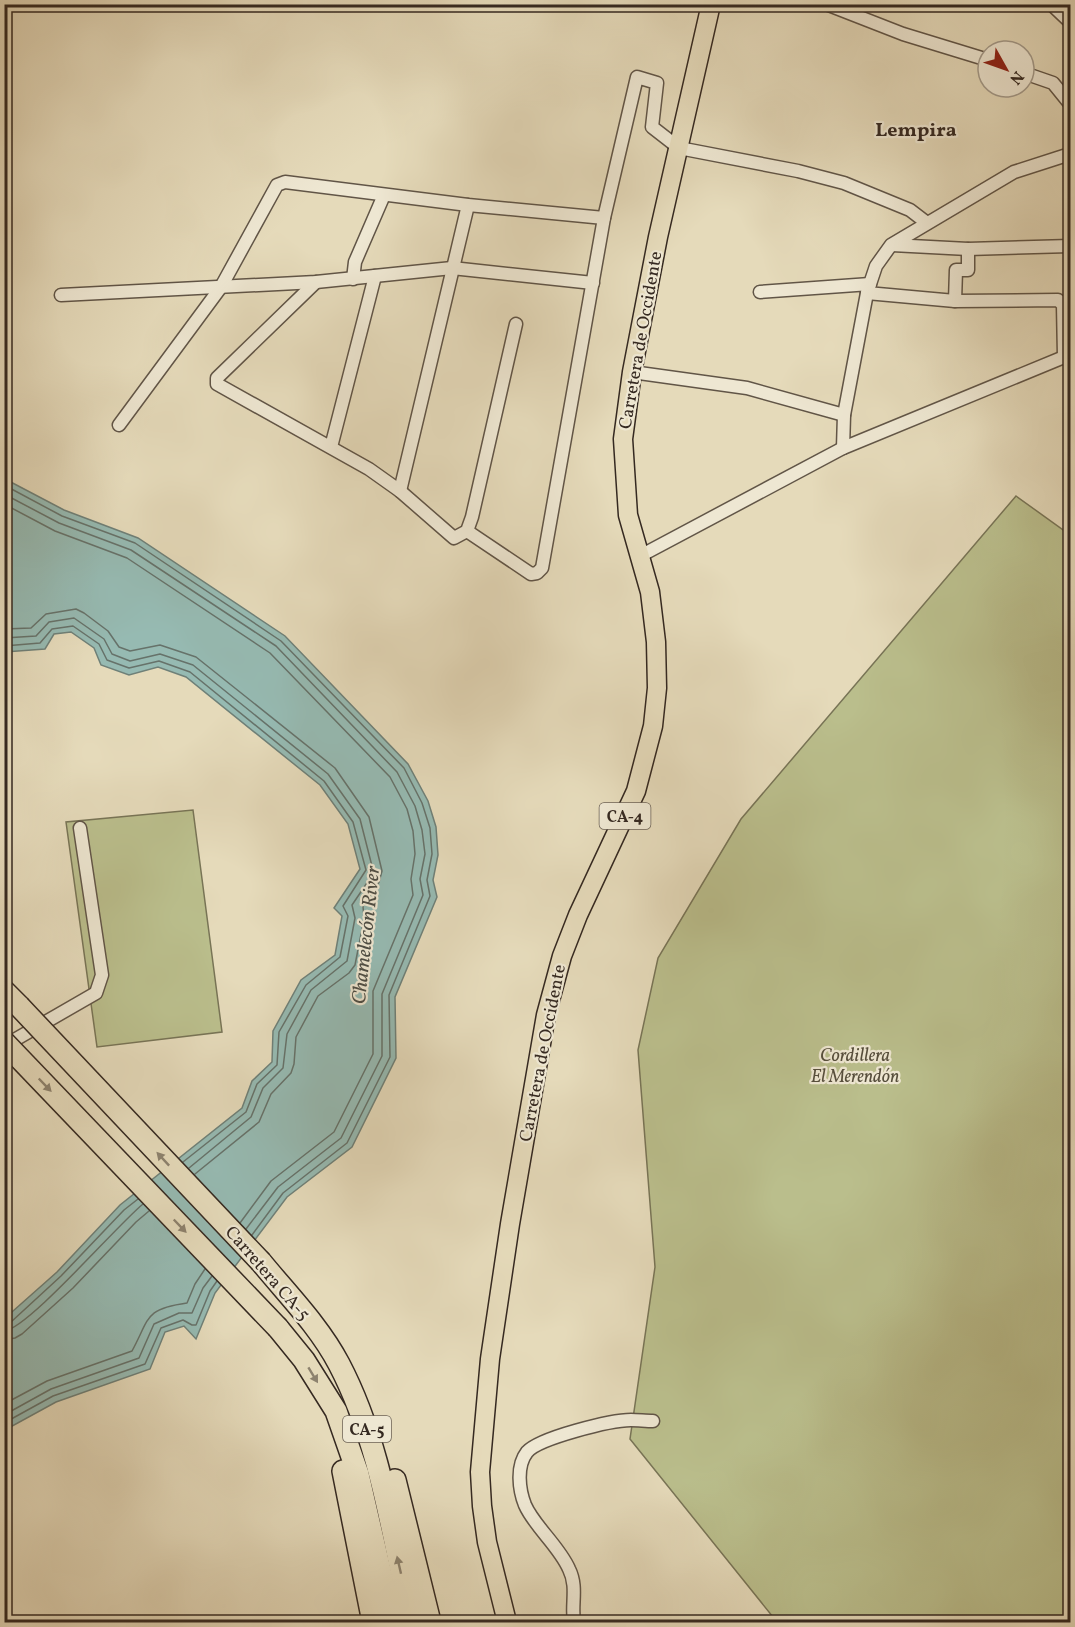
<svg xmlns="http://www.w3.org/2000/svg" width="1075" height="1627" font-family="Vollkorn,serif">
	<rect width="100%" height="100%" fill="#e5daba"/>
	<filter id="stains"><feTurbulence type="fractalNoise" baseFrequency=".00333" numOctaves="4"/><feColorMatrix values="0 0 0 0 .2 0 0 0 0 .09 0 0 0 0 .02 0 0 0 .5 -.17"/></filter>
	<radialGradient id="worn" r=".72"><stop offset=".6" stop-color="#630" stop-opacity="0"/><stop offset="1" stop-color="#630" stop-opacity=".3"/></radialGradient>
	<g fill="#babe8c" stroke="#787456" stroke-width="1.5">
		<polygon points="1016,496 1070,535 1070,1622 777,1622 630,1439 655,1267 638,1050 658,958 741,819"/>
		<polygon points="193,810 222,1032 97,1047 66,822"/>
	</g>
	<polygon fill="#96bab2" stroke="#6f8078" stroke-width="1.5" points="5,479 64,510 138,538 285,636 408,764 428,801 436,827 438,855 433,880 437,897 395,997 396,1058 352,1147 287,1197 215,1293 196,1339 184,1326 165,1332 150,1369 56,1402 5,1430 4,1319 57,1272 120,1205 242,1108 252,1081 272,1062 273,1031 301,980 335,955 342,916 334,908 360,869 348,824 320,785 186,677 158,667 129,675 101,665 94,648 71,632 54,634 45,649 5,652"/>
	<g fill="none" stroke-linecap="round" stroke-linejoin="round">
		<g stroke="#66726a" stroke-width="1.5">
			<polyline points="4,485 62,516 135,543 281,641 404,768 422,803 430,828 432,854 427,880 430,896 389,995 390,1057 347,1143 283,1193 252,1235"/>
			<polyline points="4,494 59,523 131,550 276,646 397,772 415,806 422,830 425,854 420,879 423,895 382,994 382,1056 341,1138 278,1187 246,1229"/>
			<polyline points="4,504 55,531 127,558 270,653 390,777 407,809 413,831 415,854 411,879 413,895 373,991 373,1054 334,1132 271,1181 240,1223"/>
			<polyline points="4,629 31,628 46,614 76,609 84,613 108,631 119,647 130,651 160,645 196,657 335,768 369,817 382,871 379,882 363,906 364,919 355,965 349,973 318,996 296,1037 294,1064 291,1073 271,1094 259,1122 195,1174"/>
			<polyline points="4,638 36,636 49,622 74,618 104,639 112,654 130,661 160,654 193,665 328,774 360,819 373,870 371,877 352,905 355,918 347,961 311,990 287,1034 283,1068 263,1088 251,1117 189,1168"/>
			<polyline points="4,646 40,643 52,629 73,626 99,644 107,660 129,668 159,661 190,672 324,781 353,822 366,870 343,906 348,916 340,957 306,985 279,1032 277,1065 257,1084 246,1112 183,1162"/>
			<polyline points="4,1323 11,1322 61,1276 124,1210 138,1199"/>
			<path d="M4 1331C28 1329 117 1225 143 1204"/>
			<polyline points="4,1340 15,1338 22,1334 73,1288 136,1222 149,1211"/>
			<path d="M4 1404 47 1381 132 1351C150 1318 144 1309 187 1303L195 1284 205 1269"/>
			<polyline points="4,1415 51,1389 139,1358 154,1324 179,1313 192,1313 203,1288 212,1276"/>
			<polyline points="4,1423 53,1396 145,1364 161,1328 183,1320 192,1325 196,1325 210,1291 217,1281"/>
		</g>
		<defs>
			<g id="street">
				<polyline points="826,4 903,34 988,60"/>
				<polyline points="1051,4 1070,22"/>
				<polyline points="1024,73 1053,83 1070,104"/>
				<polyline points="892,245 968,249 1070,246"/>
				<polyline points="353,279 355,262 384,195"/>
				<polyline points="316,282 217,378 217,384 369,469 400,491 454,538 467,531 472,517 516,324"/>
				<polyline points="760,292 870,284"/>
				<polyline points="867,293 955,301 1058,300 1063,305 1064,357"/>
				<polyline points="61,295 316,282 452,268 593,283"/>
				<polyline points="955,301 956,270 968,270 968,249"/>
				<polyline points="632,372 747,388 844,415"/>
				<polyline points="119,425 221,287 277,185 285,182 468,205 604,218"/>
				<polyline points="331,447 375,276"/>
				<polyline points="843,448 844,415 867,293 876,266 891,245 1014,172 1070,154"/>
				<polyline points="400,491 468,205"/>
				<polyline points="467,531 531,574 537,573 542,568 604,218 637,77 657,83 652,127 679,148 798,171 844,183 910,210 927,223"/>
				<polyline points="640,556 843,448 1064,357 1070,356"/>
				<polyline points="4,1046 96,993 102,975 80,828"/>
				<path d="M574 1622C571 1604 578 1587 569 1569 559 1546 534 1526 525 1505 519 1490 516 1466 527 1452 539 1438 611 1420 631 1420 638 1420 646 1421 653 1421"/>
			</g>
			<polyline id="primary" points="507,1622 487,1542 482,1506 480,1472 490,1359 510,1224 546,1015 562,956 578,915 636,791 653,726 657,688 656,642 650,592 628,515 623,439 632,372 658,237 711,4"/>
			<g id="highway">
				<polyline points="4,991 19,1006"/>
				<path d="M261 1262C288 1295 319 1326 339 1364 381 1444 392 1535 412 1622"/>
				<polyline points="278,1328 304,1360 336,1411 358,1474 392,1622"/>
				<polyline points="343,1471 373,1622"/>
				<polyline points="395,1480 430,1622"/>
			</g>
		</defs>
		<use href="#street" stroke="#615547" stroke-width="15"/>
		<use href="#primary" stroke="#352921" stroke-width="21"/>
		<use href="#highway" stroke="#352921" stroke-width="24"/>
		<use href="#street" stroke="#eee7d2" stroke-width="12"/>
		<use href="#primary" stroke="#e5daba" stroke-width="18"/>
		<use href="#highway" stroke="#e5daba" stroke-width="21"/>
		<defs>
			<g id="highway-bridge">
				<polyline points="19,1006 261,1262"/>
				<polyline points="4,1042 278,1328"/>
			</g>
		</defs>
		<use href="#highway-bridge" stroke="#352921" stroke-width="24" stroke-linecap="butt"/>
		<use href="#highway-bridge" stroke="#e5daba" stroke-width="21"/>
	</g>
	<defs><path id="oneway-solid" d="M-6-.8H1V-3.2L6.5 0L1 3.2V.8H-6Z" transform="scale(1.5)"/></defs>
	<g fill="#8d826e">
		<use href="#oneway-solid" transform="translate(45 1085) rotate(46)"/>
		<use href="#oneway-solid" transform="translate(163 1159) rotate(-133)"/>
		<use href="#oneway-solid" transform="translate(180 1226) rotate(46)"/>
		<use href="#oneway-solid" transform="translate(313 1375) rotate(59)"/>
		<use href="#oneway-solid" transform="translate(399 1565) rotate(-103)"/>
	</g>
	<g text-anchor="middle" stroke-width="4.5" stroke-linejoin="round" paint-order="stroke">
		<g fill="#eee7d2" stroke="#6c6256" stroke-width="1.5">
			<rect x="599.5" y="803" width="51" height="26" rx="4.5"/>
			<rect x="343" y="1416" width="48" height="26" rx="4.5"/>
		</g>
		<g font-size="16" font-weight="bold" fill="#352921">
			<text x="625" y="822">CA-4</text>
			<text x="367" y="1435">CA-5</text>
		</g>
		<g font-size="18" fill="#352921" stroke="#eee7d2">
			<text transform="translate(640 340) rotate(-80)" y="6">Carretera de Occidente</text>
			<text transform="translate(542 1053) rotate(-79)" y="6">Carretera de Occidente</text>
			<text transform="translate(268 1273) rotate(49)" y="6">Carretera CA-5</text>
		</g>
		<g font-size="18" font-style="italic" fill="#564e3c" stroke="#eee7d2">
			<text x="855" y="1061">Cordillera<tspan x="855" dy="21">El Merendón</tspan></text>
		</g>
		<g font-size="20" font-weight="bold" fill="#352921" stroke="#eee7d2">
			<text x="916" y="136">Lempira</text>
		</g>
		<g font-size="20" font-style="italic" fill="#4d4d45" stroke="#eee7d2">
			<text transform="translate(365 935) rotate(-84)" y="7">Chamelecón River</text>
		</g>
	</g>
	<rect width="1075" height="1627" fill="none" stroke="#e5daba" stroke-width="24"/>
	<rect x="6" y="6" width="1063" height="1615" fill="none" stroke="#352921" stroke-width="3"/>
	<rect x="12" y="12" width="1051" height="1603" fill="none" stroke="#352921" stroke-width="1.5"/>
	<g transform="translate(1006 69) rotate(130)"><circle r="28" fill="#eee7d2" stroke="#a49b8b" stroke-width="1.5"/>
	<path d="M0-4.5L10 22L0 15L-10 22Z" fill="#8f2418"/>
	<text y="-9" font-size="16" font-weight="bold" text-anchor="middle" fill="#352921">N</text>
	</g>
	<rect width="100%" height="100%" filter="url(#stains)"/>
	<rect width="100%" height="100%" fill="url(#worn)"/>
</svg>
